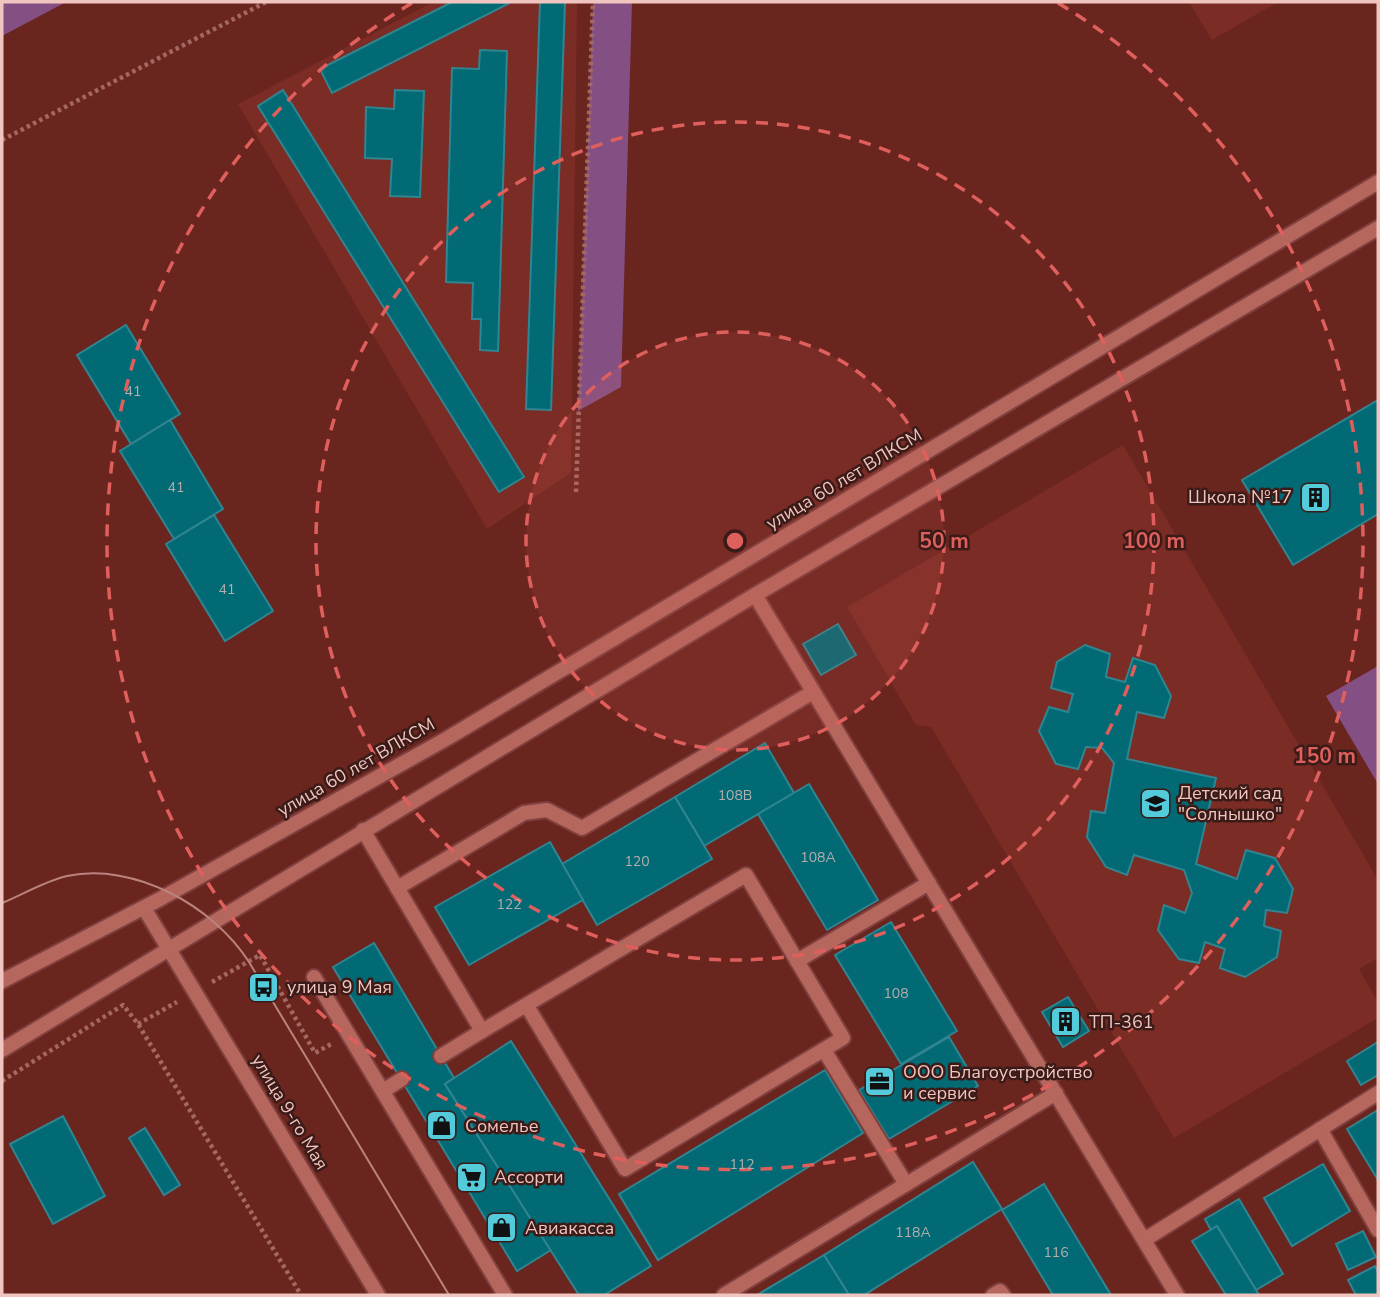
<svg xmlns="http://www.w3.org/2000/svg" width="1380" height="1297" font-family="'Nunito Sans',sans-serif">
	<rect width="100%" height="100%" fill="#6b251f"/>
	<g fill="#7b2c25">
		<polygon points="433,2 577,2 571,473 487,529 238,104"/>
		<polygon points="1189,2 1278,2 1212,40"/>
		<polygon points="1123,445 1378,880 1378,958 1359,969 1378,1002 1378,1018 1174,1138 931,727 916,725 847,607"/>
	</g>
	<g fill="#845083">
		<polygon points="2,2 66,2 2,36"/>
		<polygon points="593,2 632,2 621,387 578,411"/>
		<polygon points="1378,666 1378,784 1326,696"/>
	</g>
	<g fill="#026a75" stroke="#308591" stroke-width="2">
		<polygon points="452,2 510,3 332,93 320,69"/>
		<polygon points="540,2 565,2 551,410 526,409"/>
		<polygon points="480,50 507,51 498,351 480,350 481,319 472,319 473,283 446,282 452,68 479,69"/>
		<polygon points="283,90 524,477 499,492 258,106"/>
		<polygon points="395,90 424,91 420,197 390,196 392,159 365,158 366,107 394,109"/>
		<polygon points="126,325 180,414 131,444 77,355"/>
		<polygon points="1378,400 1378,514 1293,565 1242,480"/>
		<polygon points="170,420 223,509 174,539 120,451"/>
		<polygon points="214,515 273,611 225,641 166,544"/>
		<polygon points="838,624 856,655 821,675 803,644"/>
		<polygon points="1085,645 1110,654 1106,677 1125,682 1133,658 1155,665 1171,696 1164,718 1137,712 1127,759 1216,778 1196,864 1237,879 1246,850 1275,858 1293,889 1287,913 1266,910 1264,926 1281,931 1277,957 1245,977 1220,968 1225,949 1205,942 1199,963 1179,959 1158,930 1164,905 1185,913 1192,893 1184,870 1134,855 1127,875 1106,867 1087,837 1091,811 1105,813 1114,763 1102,748 1086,747 1078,769 1056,764 1039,731 1049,707 1068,712 1073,694 1051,688 1057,662"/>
		<polygon points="765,743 794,793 704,846 675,797"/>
		<polygon points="809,784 878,900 827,930 758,814"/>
		<polygon points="675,797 712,859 597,925 562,864"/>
		<polygon points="550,842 583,900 469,965 435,907"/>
		<polygon points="891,922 957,1031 901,1064 835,955"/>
		<polygon points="374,943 454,1078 445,1084 551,1250 517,1271 333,967"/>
		<polygon points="1068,997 1089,1031 1063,1047 1042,1012"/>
		<polygon points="949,1037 978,1086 889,1139 859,1090"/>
		<polygon points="511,1041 651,1266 604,1295 579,1295 445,1084"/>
		<polygon points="1378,1042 1378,1075 1361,1085 1347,1061"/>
		<polygon points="825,1070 863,1133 658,1260 619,1194"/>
		<polygon points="1378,1110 1378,1180 1347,1129"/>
		<polygon points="63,1116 105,1196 53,1224 10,1144"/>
		<polygon points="145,1128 180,1185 164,1195 129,1138"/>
		<polygon points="973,1162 1002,1209 864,1295 849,1295 824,1255"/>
		<polygon points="1323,1164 1350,1211 1292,1246 1264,1198"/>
		<polygon points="1044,1184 1111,1295 1053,1295 1002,1210"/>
		<polygon points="1239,1199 1283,1274 1256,1290 1217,1226 1211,1230 1205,1219"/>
		<polygon points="1217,1226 1256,1290 1259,1295 1226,1295 1192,1241"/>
		<polygon points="1363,1231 1376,1257 1348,1270 1336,1244"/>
		<polygon points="824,1255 849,1295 757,1295"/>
		<polygon points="1375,1266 1378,1272 1378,1295 1356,1295 1348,1280"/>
	</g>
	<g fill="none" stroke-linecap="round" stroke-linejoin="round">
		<defs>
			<g id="service">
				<polyline points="755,595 1177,1295"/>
				<polyline points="363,830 482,1031 746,875 843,1038 625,1169 527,1006"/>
				<polyline points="397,888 524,813 547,810 582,828 813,692"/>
				<polyline points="797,961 929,883"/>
				<polyline points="314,977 505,1295"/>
				<polyline points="824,1050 906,1184"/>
				<polyline points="441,1056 482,1031"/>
				<polyline points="383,1091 402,1079"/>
				<polyline points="1320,1129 1378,1230"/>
				<polyline points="1144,1240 1378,1093"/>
				<polyline points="724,1295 1056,1093"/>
				<polyline points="993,1295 1000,1291 1003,1295"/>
			</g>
			<g id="tertiary">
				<polyline points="144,908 378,1295"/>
				<polyline points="2,981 160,899 446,739 1378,182"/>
				<polyline points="2,1050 755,595 1378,228"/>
			</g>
		</defs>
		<use href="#service" stroke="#7e3f3d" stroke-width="18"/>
		<use href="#tertiary" stroke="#7e3f3d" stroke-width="18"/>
		<g stroke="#a36862" stroke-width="4.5" stroke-dasharray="3.5 3.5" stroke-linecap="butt">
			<polyline points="2,140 266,2"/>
			<polyline points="576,492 593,2"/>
			<polyline points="212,982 260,955 315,1053 333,1043"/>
			<polyline points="138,1024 177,1002"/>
			<polyline points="2,1081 123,1005 138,1024 301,1295"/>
		</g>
		<use href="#service" stroke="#b5665d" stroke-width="14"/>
		<use href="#tertiary" stroke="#b5665d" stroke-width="14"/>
		<path stroke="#ba837d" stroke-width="2" d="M2 903C22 895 45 881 67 876 135 862 213 906 249 962L449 1295"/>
	</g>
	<circle cx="735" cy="541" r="209" fill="#df5f5d" fill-opacity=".12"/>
	<g fill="none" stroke="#df5f5d" stroke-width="3.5" stroke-dasharray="12 9">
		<circle cx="735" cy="541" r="209"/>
		<circle cx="735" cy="541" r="419"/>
		<path d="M1058 3A628 628 0 1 1 412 3"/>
	</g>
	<defs>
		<symbol id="building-square" viewBox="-11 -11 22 22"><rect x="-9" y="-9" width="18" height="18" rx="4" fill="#53cbdb" stroke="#3b1b18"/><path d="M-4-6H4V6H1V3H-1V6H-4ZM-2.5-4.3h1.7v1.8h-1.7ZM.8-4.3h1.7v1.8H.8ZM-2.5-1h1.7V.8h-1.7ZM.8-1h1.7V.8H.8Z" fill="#111"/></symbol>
		<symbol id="school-square" viewBox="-11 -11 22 22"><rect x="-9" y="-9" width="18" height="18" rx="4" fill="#53cbdb" stroke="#3b1b18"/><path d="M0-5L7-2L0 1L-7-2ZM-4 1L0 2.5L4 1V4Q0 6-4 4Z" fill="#111"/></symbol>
		<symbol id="bus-square" viewBox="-11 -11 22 22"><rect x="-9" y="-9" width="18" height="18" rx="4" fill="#53cbdb" stroke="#3b1b18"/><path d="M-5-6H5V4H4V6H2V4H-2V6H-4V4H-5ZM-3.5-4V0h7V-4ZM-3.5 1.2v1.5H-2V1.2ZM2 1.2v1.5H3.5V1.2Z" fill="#111"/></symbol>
		<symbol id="office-square" viewBox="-11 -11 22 22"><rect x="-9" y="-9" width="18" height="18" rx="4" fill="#53cbdb" stroke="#3b1b18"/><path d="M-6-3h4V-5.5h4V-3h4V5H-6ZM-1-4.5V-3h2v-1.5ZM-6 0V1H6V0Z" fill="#111"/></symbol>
		<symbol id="shop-square" viewBox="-11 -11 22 22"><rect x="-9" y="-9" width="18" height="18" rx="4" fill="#53cbdb" stroke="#3b1b18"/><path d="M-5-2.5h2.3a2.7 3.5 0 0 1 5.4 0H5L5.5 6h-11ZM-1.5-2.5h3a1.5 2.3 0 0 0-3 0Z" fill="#111"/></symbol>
		<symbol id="supermarket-square" viewBox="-11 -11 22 22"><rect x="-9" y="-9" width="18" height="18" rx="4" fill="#53cbdb" stroke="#3b1b18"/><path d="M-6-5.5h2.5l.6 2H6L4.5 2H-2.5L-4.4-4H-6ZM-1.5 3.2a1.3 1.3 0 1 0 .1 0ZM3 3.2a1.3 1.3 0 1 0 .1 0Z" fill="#111"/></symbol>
	</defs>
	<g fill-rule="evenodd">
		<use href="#building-square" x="1298" y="480" width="35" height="35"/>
		<use href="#school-square" x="1138" y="786" width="35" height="35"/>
		<use href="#bus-square" x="246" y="970" width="35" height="35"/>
		<use href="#building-square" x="1048" y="1004" width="35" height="35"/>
		<use href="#office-square" x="862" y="1064" width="35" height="35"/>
		<use href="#shop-square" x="424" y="1108" width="35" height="35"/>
		<use href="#supermarket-square" x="454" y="1160" width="35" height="35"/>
		<use href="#shop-square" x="484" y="1210" width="35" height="35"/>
	</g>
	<g text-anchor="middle" stroke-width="5" stroke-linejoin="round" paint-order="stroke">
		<g font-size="14" fill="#b5aeac">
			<text x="133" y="396">41</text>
			<text x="176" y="492">41</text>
			<text x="227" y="594">41</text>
			<text x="735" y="800">108В</text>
			<text x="818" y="862">108А</text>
			<text x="637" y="866">120</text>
			<text x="509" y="909">122</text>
			<text x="896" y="998">108</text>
			<text x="742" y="1169">112</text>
			<text x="913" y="1237">118А</text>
			<text x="1056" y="1257">116</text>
		</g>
		<g font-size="18" fill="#f1c5bf" stroke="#3b1b18">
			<text transform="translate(844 479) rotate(-31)" y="6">улица 60 лет ВЛКСМ</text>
			<text transform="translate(356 767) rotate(-30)" y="6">улица 60 лет ВЛКСМ</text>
			<text transform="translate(290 1112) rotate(59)" y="6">улица 9-го Мая</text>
		</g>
		<g font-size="18" fill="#f1c5bf" stroke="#3b1b18" text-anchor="start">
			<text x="1292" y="503" text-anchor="end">Школа №17</text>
			<text x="1178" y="799">Детский сад<tspan x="1178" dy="21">"Солнышко"</tspan></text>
			<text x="287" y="993">улица 9 Мая</text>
			<text x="1089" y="1028">ТП-361</text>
			<text x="903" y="1078">ООО Благоустройство<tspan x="903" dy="21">и сервис</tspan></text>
			<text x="465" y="1132">Сомелье</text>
			<text x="494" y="1183">Ассорти</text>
			<text x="525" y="1234">Авиакасса</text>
		</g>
	</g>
	<circle cx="735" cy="541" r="10" fill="#df5f5d" stroke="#3b1b18" stroke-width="3.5"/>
	<g font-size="21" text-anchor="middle" font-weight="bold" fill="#df5f5d" stroke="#3b1b18" stroke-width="5" stroke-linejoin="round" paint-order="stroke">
		<text x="944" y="548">50 m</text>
		<text x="1154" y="548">100 m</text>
		<text x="1325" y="763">150 m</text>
	</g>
	<rect width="1380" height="1297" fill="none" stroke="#f1c5bf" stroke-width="7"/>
</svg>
